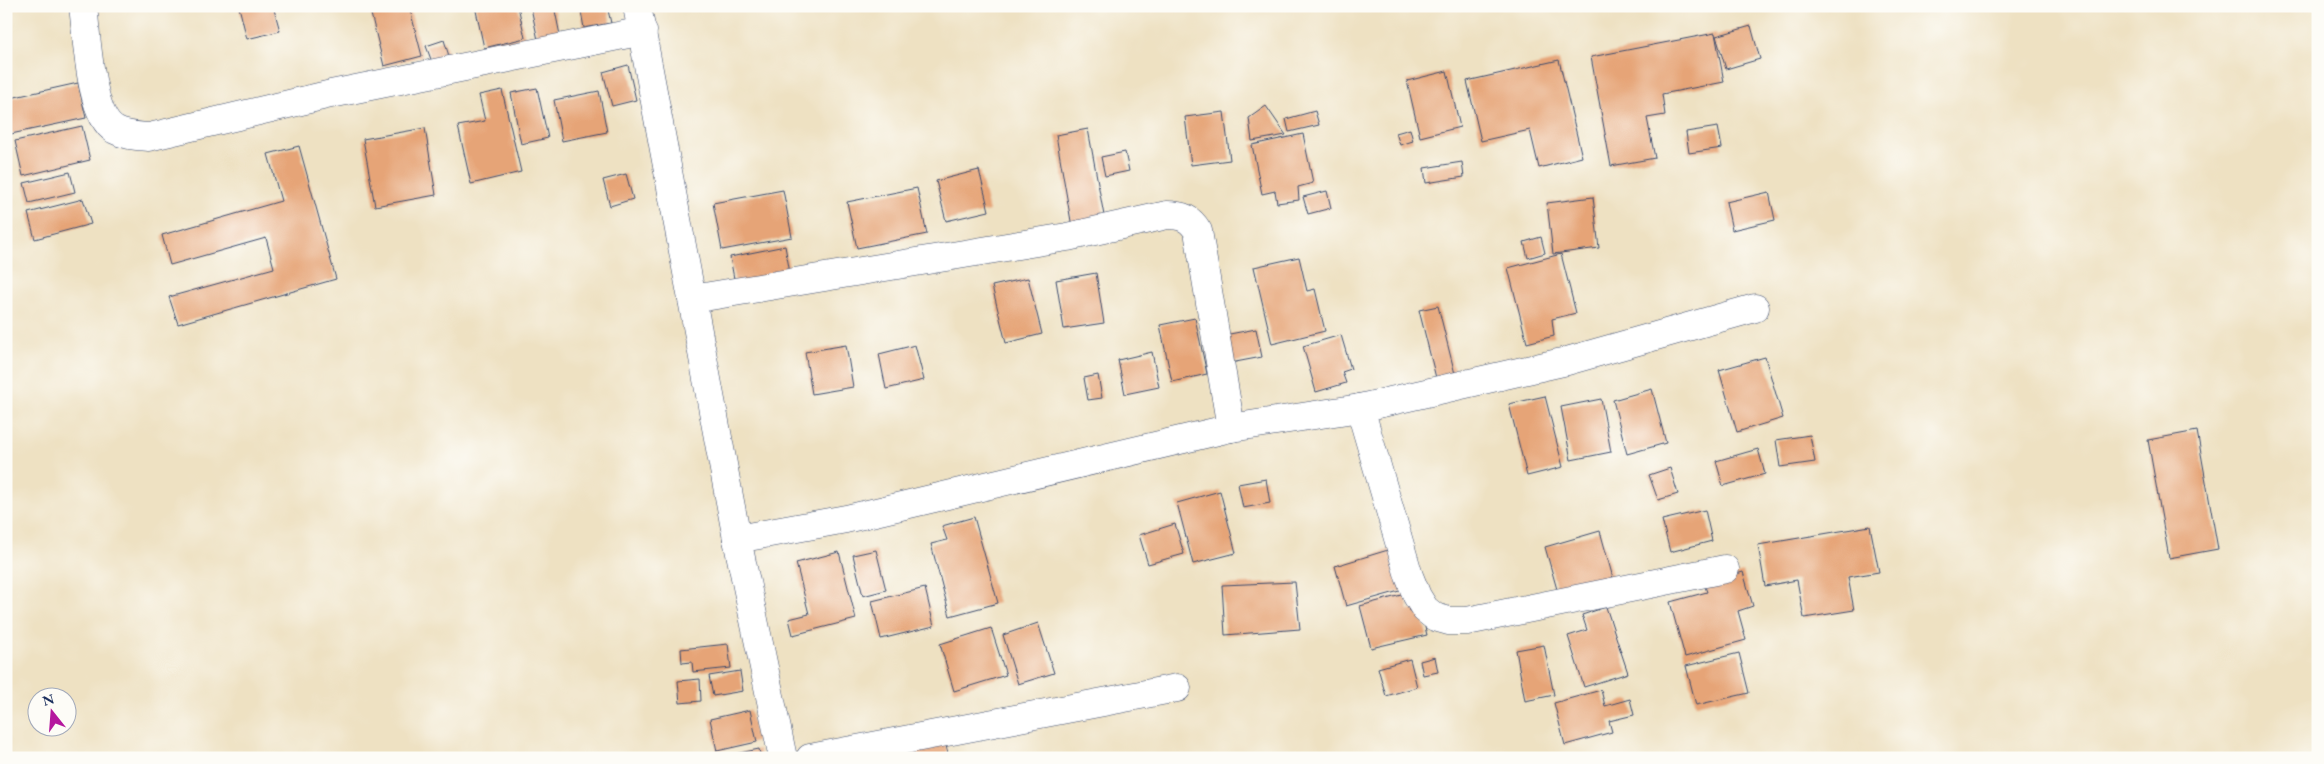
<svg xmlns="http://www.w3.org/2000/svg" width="2324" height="764" font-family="'EB Garamond',serif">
	<rect width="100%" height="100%" fill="#fdfcf7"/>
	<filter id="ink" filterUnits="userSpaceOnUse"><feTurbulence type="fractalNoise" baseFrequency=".02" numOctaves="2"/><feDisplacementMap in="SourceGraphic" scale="10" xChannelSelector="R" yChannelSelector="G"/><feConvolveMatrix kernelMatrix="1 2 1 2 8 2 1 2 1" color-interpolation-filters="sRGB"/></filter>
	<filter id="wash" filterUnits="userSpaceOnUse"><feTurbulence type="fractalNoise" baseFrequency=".0096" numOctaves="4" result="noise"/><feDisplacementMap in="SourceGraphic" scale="20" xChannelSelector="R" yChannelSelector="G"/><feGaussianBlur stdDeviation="1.12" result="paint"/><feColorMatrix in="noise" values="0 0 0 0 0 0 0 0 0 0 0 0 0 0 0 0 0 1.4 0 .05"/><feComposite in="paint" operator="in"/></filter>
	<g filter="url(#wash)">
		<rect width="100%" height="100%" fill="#eee1c2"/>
		<g id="blocks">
			<g fill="#e6a477">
				<polygon points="244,6 273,6 280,31 247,39 239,7"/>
				<polygon points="369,6 409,6 422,56 384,66"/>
				<polygon points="475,6 518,6 525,38 484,48"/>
				<polygon points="538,6 554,6 560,35 538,40 531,8"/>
				<polygon points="580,6 607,6 611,23 584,28"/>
				<polygon points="1751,26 1760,59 1726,69 1716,36"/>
				<polygon points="1715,33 1724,82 1662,94 1665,115 1647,118 1655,158 1611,166 1591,57"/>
				<polygon points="444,40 449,56 432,62 426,46"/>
				<polygon points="1559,60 1582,157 1539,168 1530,130 1481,141 1467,81"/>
				<polygon points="628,65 636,100 612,106 603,72"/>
				<polygon points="1447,71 1460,127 1420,137 1407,81"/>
				<polygon points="78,83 86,118 11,134 6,112 6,99"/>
				<polygon points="537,88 548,138 521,144 511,93"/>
				<polygon points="502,90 521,172 471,184 458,126 485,121 479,95"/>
				<polygon points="599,91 607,132 562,141 554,100"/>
				<polygon points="1266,106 1286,135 1252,141 1249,118"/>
				<polygon points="1315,111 1319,125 1289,132 1286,119"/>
				<polygon points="1224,112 1230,160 1191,165 1185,117"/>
				<polygon points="82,126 90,160 23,176 15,141"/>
				<polygon points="1718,127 1722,148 1689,153 1686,132"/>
				<polygon points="425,128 436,195 375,206 363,139"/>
				<polygon points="1088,129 1105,221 1072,227 1056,135"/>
				<polygon points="1410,129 1413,141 1400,145 1396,133"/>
				<polygon points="1303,134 1313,183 1298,187 1299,200 1277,203 1275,191 1262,194 1252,145"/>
				<polygon points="299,146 336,279 178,324 169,297 274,268 266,238 170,265 162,235 281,201 268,154"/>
				<polygon points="1125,152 1129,171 1105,176 1101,157"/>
				<polygon points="1462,162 1464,177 1426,183 1424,168"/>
				<polygon points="979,170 989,211 946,221 936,181"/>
				<polygon points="70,172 75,192 29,203 24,183"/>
				<polygon points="626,174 633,199 610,206 603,180"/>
				<polygon points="917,188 927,234 857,248 847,202"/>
				<polygon points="783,190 792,237 722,250 713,203"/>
				<polygon points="1327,191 1331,208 1308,214 1303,197"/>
				<polygon points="1769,192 1775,220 1732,230 1726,202"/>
				<polygon points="1593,197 1599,248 1553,254 1547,203"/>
				<polygon points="83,199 91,224 35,239 28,213"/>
				<polygon points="1541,237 1545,253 1528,258 1524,242"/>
				<polygon points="785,246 790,273 735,284 730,257"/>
				<polygon points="1561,254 1576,313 1552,319 1554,336 1527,343 1508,268"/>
				<polygon points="1299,257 1307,291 1315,289 1325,331 1272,344 1254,267"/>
				<polygon points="1096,273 1104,323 1064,329 1056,280"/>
				<polygon points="1028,278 1042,334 1006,343 992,286"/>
				<polygon points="1438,306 1455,374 1436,378 1419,310"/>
				<polygon points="1195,318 1207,374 1172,382 1160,325"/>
				<polygon points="1256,329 1262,357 1225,364 1219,336"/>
				<polygon points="1341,335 1351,369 1342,372 1346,383 1316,392 1303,346"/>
				<polygon points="846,345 853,387 812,394 805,352"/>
				<polygon points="915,345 924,380 886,389 879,354"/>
				<polygon points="1152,352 1159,387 1125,394 1118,360"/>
				<polygon points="1765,357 1783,418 1737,432 1719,370"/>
				<polygon points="1098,375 1102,398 1088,400 1084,378"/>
				<polygon points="1652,389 1666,443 1627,454 1613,400"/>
				<polygon points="1545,396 1563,467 1527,476 1509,404"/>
				<polygon points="1601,399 1611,452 1571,460 1561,407"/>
				<polygon points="2197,431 2218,549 2169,558 2148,440"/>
				<polygon points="1810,435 1815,462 1780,467 1776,440"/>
				<polygon points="1758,449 1765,474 1723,486 1716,461"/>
				<polygon points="1670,468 1678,494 1658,500 1649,475"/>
				<polygon points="1266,479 1270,503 1243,508 1238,484"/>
				<polygon points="1220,491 1236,553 1193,564 1177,503"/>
				<polygon points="1705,510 1712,541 1670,552 1662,520"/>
				<polygon points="974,517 998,603 950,616 931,544 947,540 942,526"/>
				<polygon points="1175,524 1184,554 1148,564 1139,535"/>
				<polygon points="1870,526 1879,572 1848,577 1854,610 1804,618 1797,580 1765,586 1758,545"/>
				<polygon points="1600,531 1613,578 1558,593 1545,547"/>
				<polygon points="1398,547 1410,588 1346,606 1335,566"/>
				<polygon points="876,550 886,590 863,596 853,555"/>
				<polygon points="839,552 856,619 793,635 789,619 809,614 796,563"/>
				<polygon points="1743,572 1753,606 1738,611 1746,640 1685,657 1670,602 1707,592 1704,584"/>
				<polygon points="1295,582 1300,629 1225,635 1222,585"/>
				<polygon points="925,588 934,626 881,639 872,601"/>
				<polygon points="1405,594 1409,611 1420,608 1427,635 1371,648 1360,606"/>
				<polygon points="1606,607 1628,673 1584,687 1568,636 1587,630 1582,615"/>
				<polygon points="1038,623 1054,673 1018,684 1003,635"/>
				<polygon points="991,628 1006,675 954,691 940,644"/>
				<polygon points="728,644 731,668 693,672 692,662 682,663 681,649"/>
				<polygon points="1544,645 1554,695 1525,701 1516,650"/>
				<polygon points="1739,653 1749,693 1696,705 1686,666"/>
				<polygon points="1435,657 1438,672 1423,675 1420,661"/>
				<polygon points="1410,659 1417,687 1386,696 1378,668"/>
				<polygon points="740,671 743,691 713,696 709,676"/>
				<polygon points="700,679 701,701 680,703 678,681"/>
				<polygon points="1601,690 1605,706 1630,699 1634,715 1609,721 1612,732 1565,745 1554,703"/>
				<polygon points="750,710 757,742 717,751 710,719"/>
				<polygon points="945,741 949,758 906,758 905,752"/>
				<polygon points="759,749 761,758 721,758 720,757"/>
			</g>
		</g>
	</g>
	<g filter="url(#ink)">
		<use href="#blocks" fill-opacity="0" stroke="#3b4a6d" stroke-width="1"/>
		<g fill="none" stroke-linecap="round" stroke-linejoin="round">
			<defs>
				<g id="minor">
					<path d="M83 6C87 35 89 115 115 130 126 136 138 136 149 137L331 94 643 31"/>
					<polyline points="637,6 737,539 783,758"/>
					<path d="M692 299 1067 237 1167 215C1182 215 1190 218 1198 231L1231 428"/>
					<polyline points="1360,408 1409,576 1417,596 1425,609 1435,617 1449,621 1467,621 1725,569"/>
					<polyline points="737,539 846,519 1231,428 1360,408 1567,361 1755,308"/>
					<polyline points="810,758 1177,688"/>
				</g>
			</defs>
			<use href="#minor" stroke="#3b4a6d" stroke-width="29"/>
			<use href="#minor" stroke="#fff" stroke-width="28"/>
		</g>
	</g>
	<rect width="2324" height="764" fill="none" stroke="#fdfcf7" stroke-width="25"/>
	<g transform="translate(52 712) rotate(343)"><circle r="24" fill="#fdfcf7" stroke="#a3aaba"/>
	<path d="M0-4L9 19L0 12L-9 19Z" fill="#b5179e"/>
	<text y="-8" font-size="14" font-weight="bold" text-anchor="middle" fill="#1b2f5e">N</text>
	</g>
</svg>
